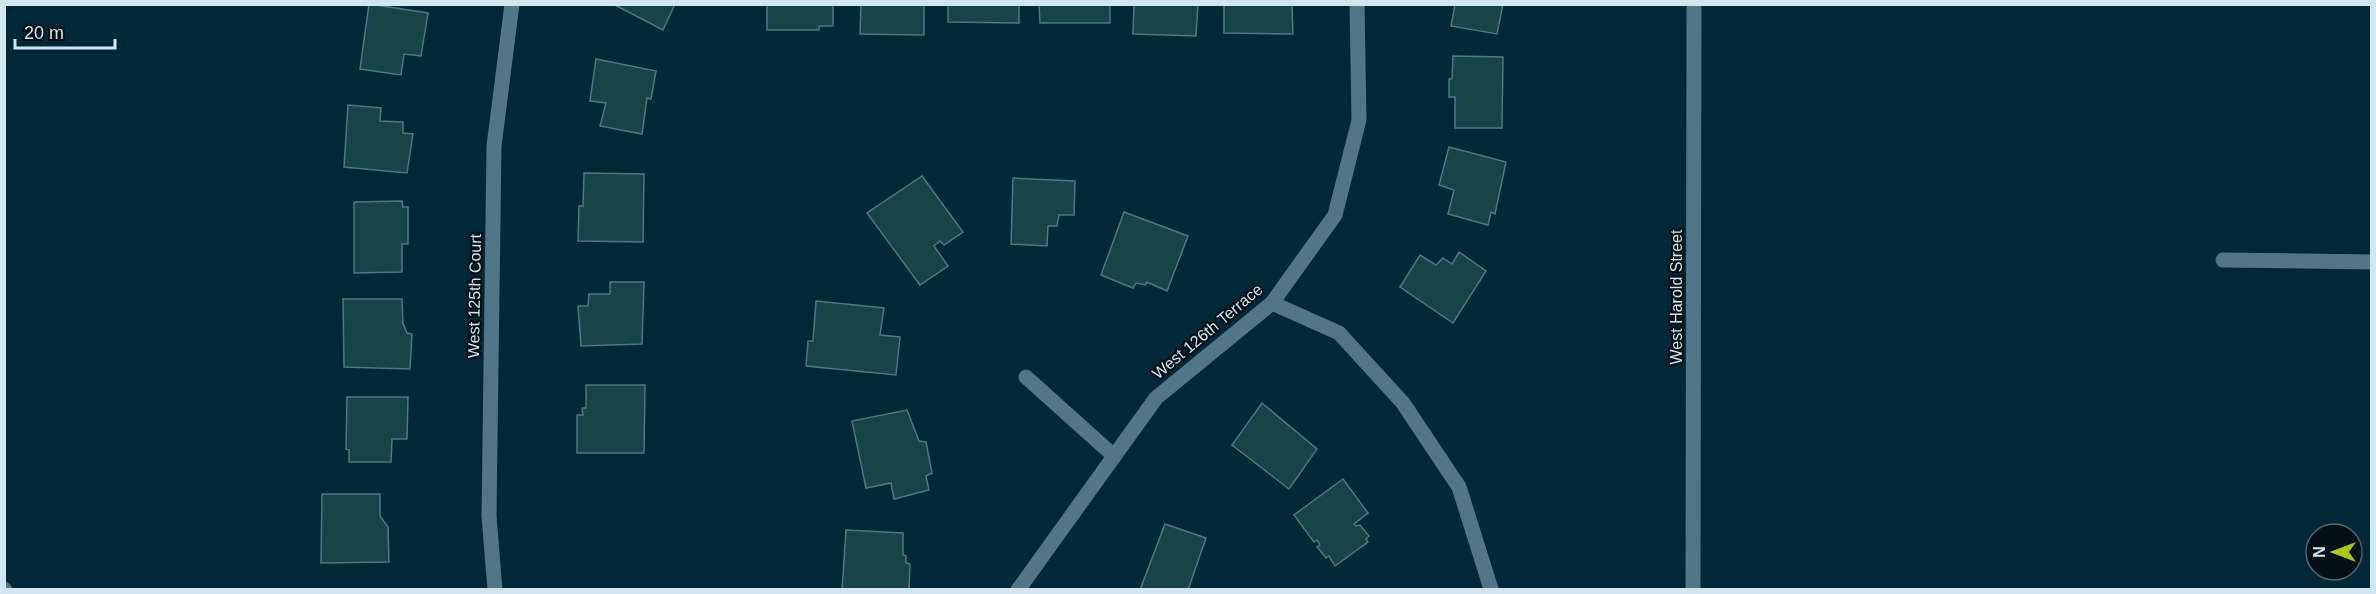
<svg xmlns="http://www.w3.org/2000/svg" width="2376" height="594" font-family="Helvetica,sans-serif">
	<rect width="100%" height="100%" fill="#012836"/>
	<g fill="#164449" stroke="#4d797f" stroke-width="1.5">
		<polygon points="369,4 428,13 421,56 404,54 401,75 360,69"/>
		<polygon points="613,4 675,4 663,30"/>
		<polygon points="767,4 833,4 833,26 819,26 819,30 767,30"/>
		<polygon points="861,4 924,4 924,35 860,34"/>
		<polygon points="948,4 1019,4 1019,23 948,22"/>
		<polygon points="1039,4 1110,4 1110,23 1040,23"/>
		<polygon points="1134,4 1198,4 1196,36 1133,34"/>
		<polygon points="1224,4 1292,4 1293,34 1224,33"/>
		<polygon points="1452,4 1503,4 1497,34 1451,26 1455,5"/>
		<polygon points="1453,56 1503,57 1502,128 1455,128 1455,97 1449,97 1449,79 1452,79"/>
		<polygon points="596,59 656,71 651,99 647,98 642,134 600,126 606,103 590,101"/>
		<polygon points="348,105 381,108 380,121 403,122 403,133 413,134 407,173 344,167"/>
		<polygon points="1449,147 1506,162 1495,214 1491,212 1488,225 1448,214 1454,190 1439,185"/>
		<polygon points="584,173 644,174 643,242 578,241 579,206 583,206"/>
		<polygon points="922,176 963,232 944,245 940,241 934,246 948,266 920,285 867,213"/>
		<polygon points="1013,178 1075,181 1074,215 1059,215 1057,226 1048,226 1047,246 1011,244"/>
		<polygon points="402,201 403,207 408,207 408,244 402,244 402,272 354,273 354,202"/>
		<polygon points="1124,212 1188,236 1167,291 1147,282 1145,285 1136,283 1133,288 1101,275"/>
		<polygon points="1459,252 1486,271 1453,323 1400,287 1420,255 1436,265 1443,258 1452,264"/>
		<polygon points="610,282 644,282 642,344 581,346 578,306 588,306 589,294 610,294"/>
		<polygon points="343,299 402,299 403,323 407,333 412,334 410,369 344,367"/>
		<polygon points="816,301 884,308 880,335 900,337 896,375 806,366 808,341 813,341"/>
		<polygon points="586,385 645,385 644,453 577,453 577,415 583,415 582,408 586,408"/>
		<polygon points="347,397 408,397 407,439 392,439 391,462 349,462 349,450 346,449"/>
		<polygon points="1262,403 1317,449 1289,489 1232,445"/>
		<polygon points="907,410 919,441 926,442 932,473 926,476 929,490 894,499 891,483 866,488 852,421"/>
		<polygon points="1343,479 1368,513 1354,524 1356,526 1360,525 1369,536 1366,539 1368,542 1335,566 1329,556 1326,558 1317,547 1320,545 1317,540 1314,542 1294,515"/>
		<polygon points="322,494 380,494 380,516 388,527 389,562 321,563"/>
		<polygon points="1165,524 1206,538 1188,590 1140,590"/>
		<polygon points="846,530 903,533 903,555 906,556 906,563 910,564 909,590 842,590"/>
	</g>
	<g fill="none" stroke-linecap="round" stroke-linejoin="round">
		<polyline stroke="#517687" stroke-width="15" points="4,589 5,590"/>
		<g stroke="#517687" stroke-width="15">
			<polyline points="2223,260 2372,262"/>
			<polyline points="1272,303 1339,333 1403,403 1459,487 1491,589"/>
			<polyline points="1026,377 1114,456"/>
			<polyline points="495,590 489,516 494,146 512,4"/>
			<polyline points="1018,590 1156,398 1272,303 1335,215 1359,120 1357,4"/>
		</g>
		<polyline stroke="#517687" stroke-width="15" points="1693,590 1694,4"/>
	</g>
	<g text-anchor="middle" stroke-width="4.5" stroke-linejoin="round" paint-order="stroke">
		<g font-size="16" fill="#d2e6ef" stroke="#020f15">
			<text transform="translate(474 296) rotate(-89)" y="6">West 125th Court</text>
			<text transform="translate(1676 297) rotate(-90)" y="6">West Harold Street</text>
			<text transform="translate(1207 331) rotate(-40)" y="6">West 126th Terrace</text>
		</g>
	</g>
	<rect width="2376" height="594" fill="none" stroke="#d2e6ef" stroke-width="12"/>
	<g transform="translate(2334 552) rotate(270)"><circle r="28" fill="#020f15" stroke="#55656c" stroke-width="1.5"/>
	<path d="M0-4.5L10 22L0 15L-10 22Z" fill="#a9c71a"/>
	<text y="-9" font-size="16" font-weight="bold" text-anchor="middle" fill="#d2e6ef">N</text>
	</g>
	<path d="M15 39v9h100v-9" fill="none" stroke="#d2e6ef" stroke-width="3"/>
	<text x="24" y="39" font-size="18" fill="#d2e6ef" stroke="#020f15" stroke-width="4.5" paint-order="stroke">20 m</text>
</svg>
